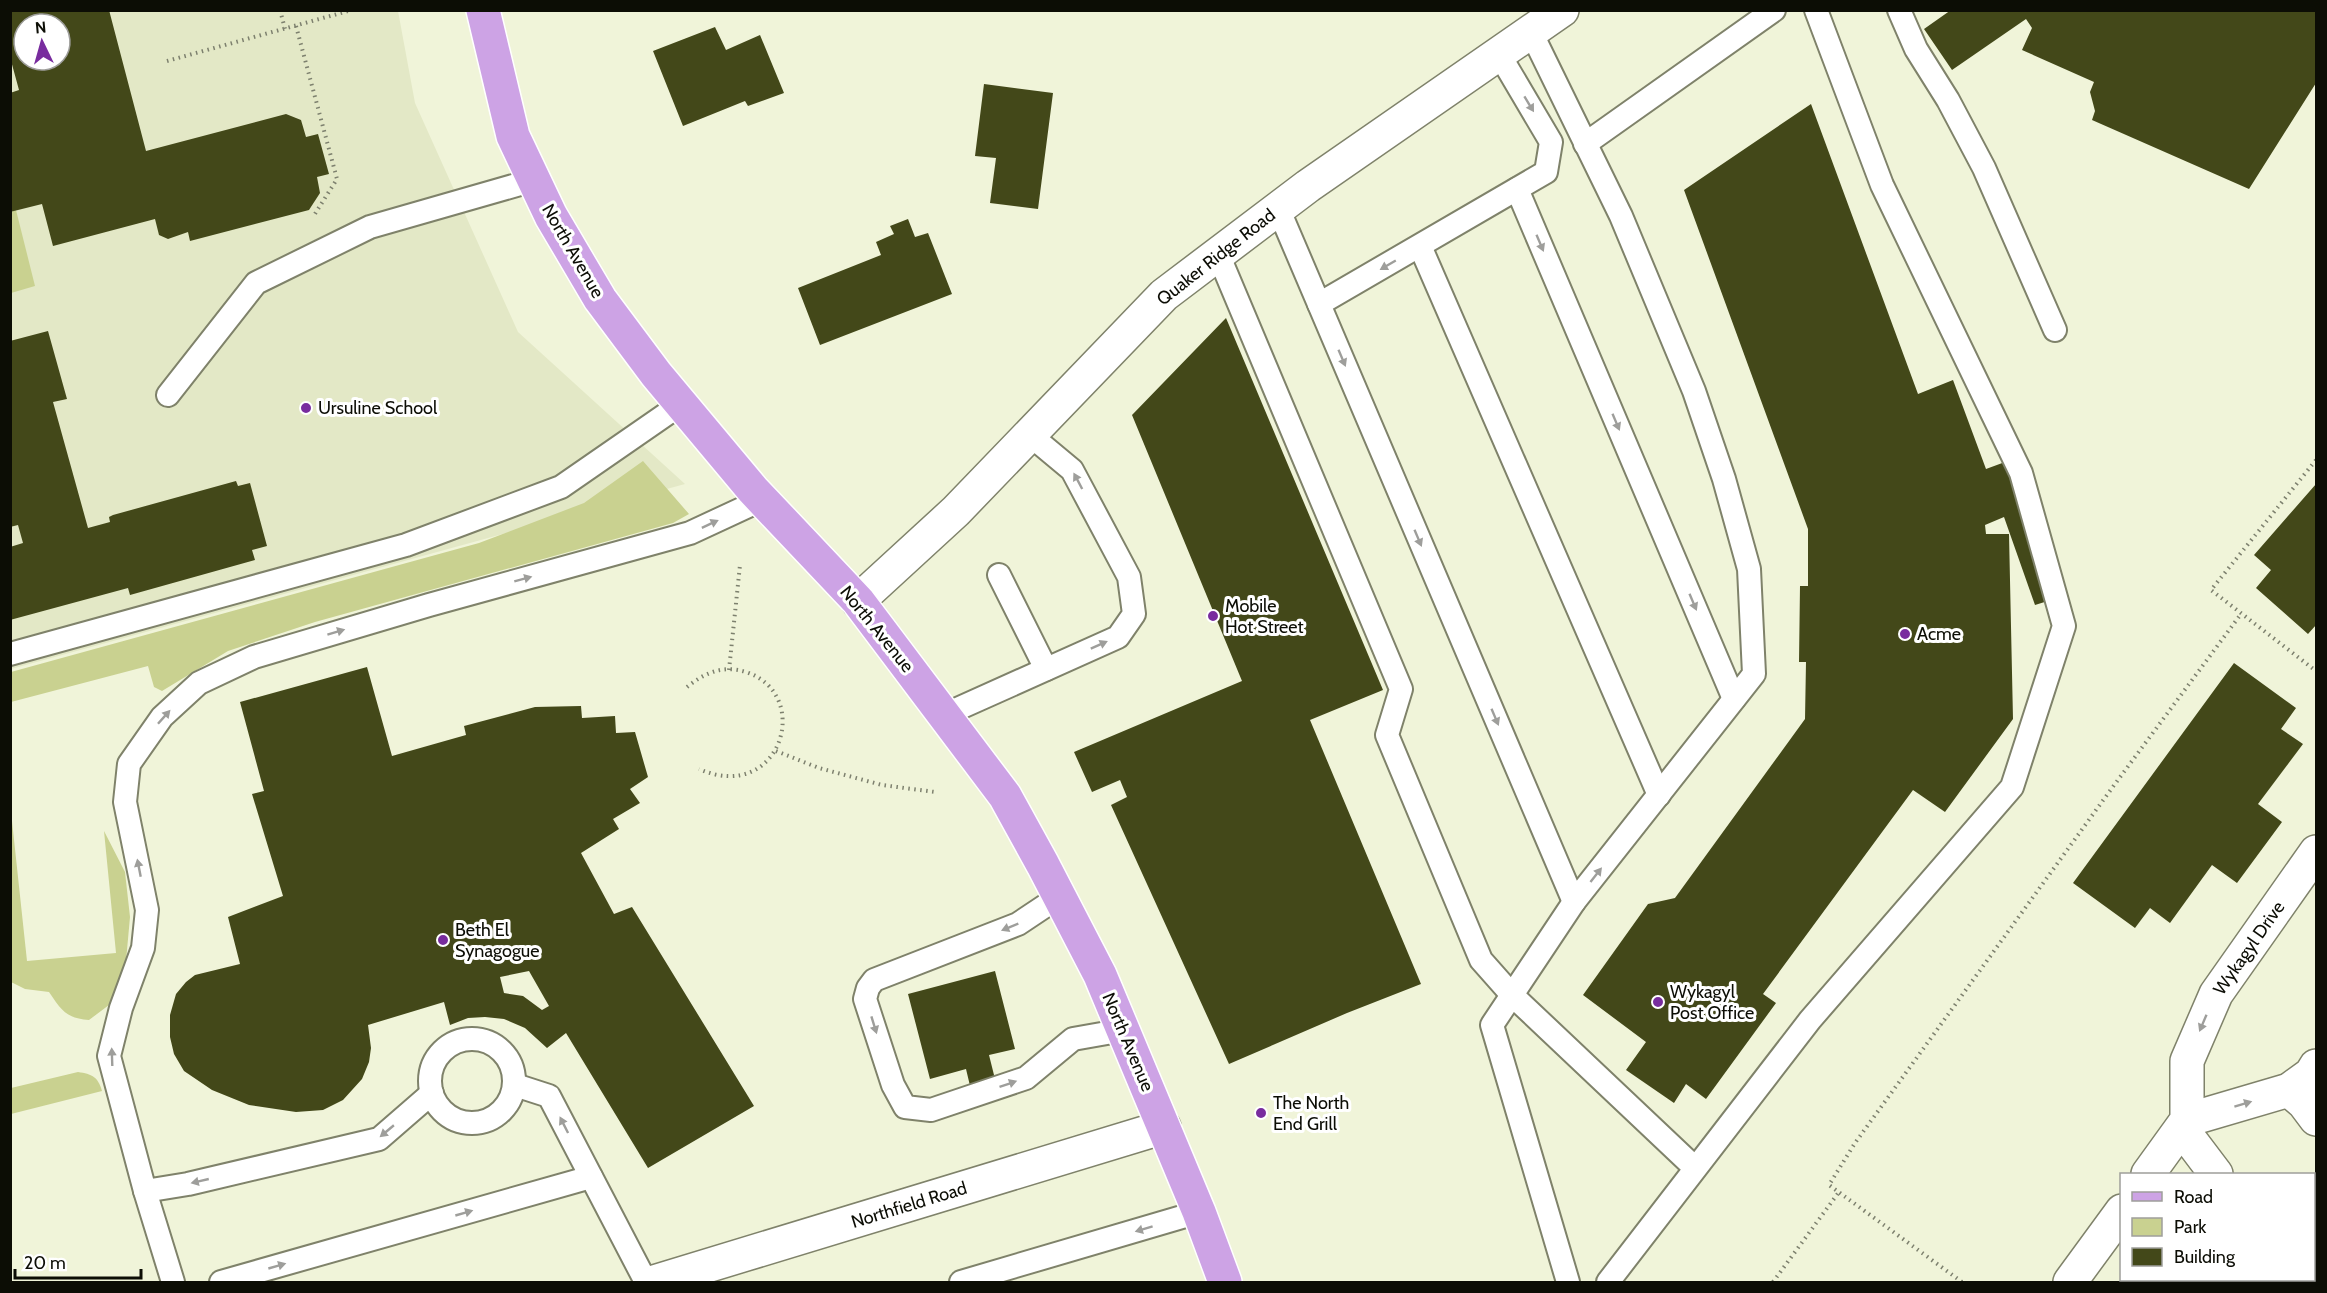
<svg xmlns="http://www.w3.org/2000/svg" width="2327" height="1293" font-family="Cabin,sans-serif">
	<rect width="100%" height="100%" fill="#f0f4d9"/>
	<path fill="#e3e8c6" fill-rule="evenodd" d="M11 11H398L415 103 518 332 685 484 11 669ZM24 24H60V60H24Z"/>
	<g fill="#c9d190">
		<polygon points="16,210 35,286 11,293 11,212"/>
		<polygon points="643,461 689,514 673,523 315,622 228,651 162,691 154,687 148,666 11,702 11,672 479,543 584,503"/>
		<path d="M11 821H12L27 961 116 953 104 831 125 872 130 917 125 972 109 1005 89 1020C66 1018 62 1011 49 992L25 989 11 982Z"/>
		<path d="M78 1072C92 1074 98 1077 102 1091L11 1114V1088Z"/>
	</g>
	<g fill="#434819" fill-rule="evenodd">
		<path d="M10 10H109L146 151 286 114 301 120 306 137 318 134 329 174 317 177 320 193 309 210 190 241 188 232 168 239 159 235 155 219 53 246 42 204 10 212V93L19 90 10 57ZM24 24H60V60H24Z"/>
		<polygon points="1951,10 2316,10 2316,83 2249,189 2092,120 2095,111 2090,92 2094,82 2022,50 2032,28 2026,19 1952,70 1924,29"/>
		<polygon points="715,27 726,50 760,35 784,93 748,106 745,101 683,126 653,51"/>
		<polygon points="984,84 1053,93 1038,209 990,203 996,158 975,156"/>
		<polygon points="1811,104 1918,394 1953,380 1986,469 2005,462 2022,509 2019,511 2051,600 2035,605 2004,517 1985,525 1986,534 2009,534 2013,719 1945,812 1913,790 1763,994 1776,1003 1706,1099 1686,1084 1674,1103 1626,1070 1646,1042 1583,995 1648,904 1675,898 1805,719 1806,662 1799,662 1800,586 1808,586 1808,529 1684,190"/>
		<polygon points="908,219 915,237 928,233 952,294 820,345 798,288 881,255 876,242 894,234 890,226"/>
		<polygon points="1226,318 1383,690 1310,720 1421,984 1347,1013 1229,1064 1111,805 1127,797 1120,780 1092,792 1074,752 1242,681 1132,415"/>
		<polygon points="48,331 67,399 53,402 88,528 110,522 109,517 113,515 236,481 238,486 250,483 267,546 252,550 255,560 130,595 128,588 10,620 10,547 23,543 18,525 10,527 10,341"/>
		<polygon points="2316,484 2316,625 2308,634 2256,588 2271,570 2254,555"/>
		<polygon points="2234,663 2296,708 2281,729 2303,744 2258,804 2282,822 2237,883 2212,865 2170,923 2150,908 2135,928 2073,883"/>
		<path d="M367 667 392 756 466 735 464 726 535 707 581 706 582 718 615 716 616 733 635 732 648 777 630 789 640 803 613 819 619 829 581 853 614 914 632 907 754 1106 648 1168 566 1033 547 1048 525 1028 504 1019 485 1017 468 1018 450 1025 444 1002 368 1025 371 1048 369 1062 362 1079 343 1100 323 1110 296 1112 249 1105 212 1090 184 1071 174 1054 170 1037V1015L176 994 186 982 195 975 240 964 228 917 283 896 252 794 264 791 240 702ZM529 971 549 1006 542 1010 523 996 504 993 500 977Z"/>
		<polygon points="995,971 1015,1049 989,1055 996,1083 971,1090 966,1069 930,1079 908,994"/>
	</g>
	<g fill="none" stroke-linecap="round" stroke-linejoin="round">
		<defs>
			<g id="service">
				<polyline points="1899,10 1916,49 1948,100 1984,168 2055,330"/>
				<polyline points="1585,144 1774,10"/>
				<polyline points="1517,189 1734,699"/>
				<polyline points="1278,208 1574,902 1754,674 1749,569 1724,479 1694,391 1621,216 1531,32"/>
				<polyline points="1420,246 1659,795"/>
				<polyline points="1218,254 1401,689 1387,735 1481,960 1512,995 1695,1168"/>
				<polyline points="1319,304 1546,172 1551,142 1499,54"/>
				<polyline points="168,395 256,283 370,227 534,180"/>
				<polyline points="999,575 1046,669"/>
				<polyline points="10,654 406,545 561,487 681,404"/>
				<polyline points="944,715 1118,637 1134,614 1129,577 1072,470 1030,435"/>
				<polyline points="1060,896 1018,924 874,980 868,988 865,999 893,1085 905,1107 931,1110 1026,1078 1073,1039 1124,1030"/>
				<circle cx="472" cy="1081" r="42"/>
				<polyline points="515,1085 549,1096 646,1282"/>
				<polyline points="432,1093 379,1139 188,1184 145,1191 109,1056 121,1008 143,948 147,910 125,802 129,764 162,717 199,683 254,657 429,605 690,533 761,500"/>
				<polyline points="145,1191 173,1282"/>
				<polyline points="221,1282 591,1177"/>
				<polyline points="961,1282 1199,1212"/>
				<polyline points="1568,1282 1492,1025 1574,902"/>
				<polyline points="1608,1282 1810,1020 2012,787 2064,626 2021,473 1882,185 1816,10"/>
			</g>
			<g id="minor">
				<polyline points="2289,1090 2304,1103 2316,1119"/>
				<polyline points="2187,1120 2289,1090 2311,1074 2316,1066"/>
				<polyline points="2182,1129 2216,1174"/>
				<polyline points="2148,1174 2187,1120 2187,1061 2216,994 2316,852"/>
				<polyline points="654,1282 1164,1127"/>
				<polyline points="2070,1282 2122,1211"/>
			</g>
			<polyline id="tertiary" points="858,601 956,511 1164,295 1308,186 1562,10"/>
			<polyline id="primary" points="483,10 513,136 551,216 600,299 656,374 753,490 858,601 1005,796 1043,865 1100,975 1199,1212 1225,1282"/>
		</defs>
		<use href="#service" stroke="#7f826a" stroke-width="26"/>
		<use href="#minor" stroke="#7f826a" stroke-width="36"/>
		<use href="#tertiary" stroke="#7f826a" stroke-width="36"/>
		<use href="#primary" stroke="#fff" stroke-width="36"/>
		<g stroke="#7d806e" stroke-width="4" stroke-dasharray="1.5 4.5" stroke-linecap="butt">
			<polyline points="280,10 285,29"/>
			<polyline points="296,26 337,179 313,217"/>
			<polyline points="167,61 352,10"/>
			<polyline points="2316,460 2211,590 2316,671"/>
			<polyline points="729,670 740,565"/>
			<path d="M687 687C706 672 723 665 746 672 814 694 781 805 699 769"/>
			<polyline points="776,751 819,768 882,785 935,792"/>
			<polyline points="1773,1282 1839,1192"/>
			<polyline points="1962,1282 1829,1185 1855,1143 2112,788 2241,614"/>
		</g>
		<use href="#service" stroke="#fff" stroke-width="22"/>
		<use href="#minor" stroke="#fff" stroke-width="33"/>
		<use href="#tertiary" stroke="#fff" stroke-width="33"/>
		<use href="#primary" stroke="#cda3e5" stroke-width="33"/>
	</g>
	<defs><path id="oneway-solid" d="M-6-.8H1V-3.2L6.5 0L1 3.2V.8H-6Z" transform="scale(1.5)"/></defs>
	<g fill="#9e9e9b">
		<use href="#oneway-solid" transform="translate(1529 104) rotate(59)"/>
		<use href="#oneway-solid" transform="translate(1540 243) rotate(67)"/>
		<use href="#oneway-solid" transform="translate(1388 265) rotate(150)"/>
		<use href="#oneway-solid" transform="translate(1342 358) rotate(67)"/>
		<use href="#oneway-solid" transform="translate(1616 422) rotate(67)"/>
		<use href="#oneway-solid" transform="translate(1078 481) rotate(-118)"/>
		<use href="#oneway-solid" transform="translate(710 524) rotate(-25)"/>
		<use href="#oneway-solid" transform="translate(1418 538) rotate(67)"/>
		<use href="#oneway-solid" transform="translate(523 579) rotate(-15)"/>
		<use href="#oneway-solid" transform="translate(1693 602) rotate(67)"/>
		<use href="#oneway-solid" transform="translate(336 632) rotate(-17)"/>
		<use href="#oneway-solid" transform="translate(1099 645) rotate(-24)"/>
		<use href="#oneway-solid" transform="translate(164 717) rotate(-48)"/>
		<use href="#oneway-solid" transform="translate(1495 717) rotate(67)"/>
		<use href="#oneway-solid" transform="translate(139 868) rotate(-101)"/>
		<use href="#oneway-solid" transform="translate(1596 875) rotate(-52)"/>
		<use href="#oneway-solid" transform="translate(1010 927) rotate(158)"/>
		<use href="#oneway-solid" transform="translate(2203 1023) rotate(113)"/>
		<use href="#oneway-solid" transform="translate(874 1025) rotate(73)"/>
		<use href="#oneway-solid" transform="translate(112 1057) rotate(-92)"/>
		<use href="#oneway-solid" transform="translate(1008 1084) rotate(-19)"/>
		<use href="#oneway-solid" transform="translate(2243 1104) rotate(-17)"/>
		<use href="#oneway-solid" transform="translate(564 1125) rotate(-117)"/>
		<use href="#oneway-solid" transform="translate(387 1131) rotate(140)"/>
		<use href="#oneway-solid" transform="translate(200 1181) rotate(167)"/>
		<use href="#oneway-solid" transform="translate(464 1213) rotate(-16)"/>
		<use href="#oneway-solid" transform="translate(1144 1229) rotate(163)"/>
		<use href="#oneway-solid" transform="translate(277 1266) rotate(-16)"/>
	</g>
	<g fill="#782c9e" stroke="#fff" stroke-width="2">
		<circle cx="306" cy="408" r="6"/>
		<circle cx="1213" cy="616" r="6"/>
		<circle cx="1905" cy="634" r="6"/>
		<circle cx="443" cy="940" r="6"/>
		<circle cx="1658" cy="1002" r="6"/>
		<circle cx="1261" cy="1113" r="6"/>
	</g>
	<g text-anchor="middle" stroke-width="6" stroke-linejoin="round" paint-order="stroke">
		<g font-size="18" fill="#0c0d05" stroke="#fff">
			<text transform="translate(573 251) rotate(60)" y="6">North Avenue</text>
			<text transform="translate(1216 257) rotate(-38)" y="6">Quaker Ridge Road</text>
			<text transform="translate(877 629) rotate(51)" y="6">North Avenue</text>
			<text transform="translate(2249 948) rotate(-55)" y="6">Wykagyl Drive</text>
			<text transform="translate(1128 1042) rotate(67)" y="6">North Avenue</text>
			<text transform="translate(909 1205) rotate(-17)" y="6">Northfield Road</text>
		</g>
		<g font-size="18" fill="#0c0d05" stroke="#fff" text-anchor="start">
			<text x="318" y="414">Ursuline School</text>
			<text x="1225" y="612">Mobile<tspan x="1225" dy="21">Hot Street</tspan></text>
			<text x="1917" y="640">Acme</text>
			<text x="455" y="936">Beth El<tspan x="455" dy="21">Synagogue</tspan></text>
			<text x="1670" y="998">Wykagyl<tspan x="1670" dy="21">Post Office</tspan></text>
			<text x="1273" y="1109">The North<tspan x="1273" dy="21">End Grill</tspan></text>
		</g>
	</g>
	<rect width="2327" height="1293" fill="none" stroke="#0c0d05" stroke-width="24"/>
	<rect x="2120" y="1173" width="195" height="108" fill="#ffffff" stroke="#9e9e9b" stroke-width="1.5"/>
	<rect x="2132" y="1192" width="30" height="9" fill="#cda3e5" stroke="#9e9e9b" stroke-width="1.5"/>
	<text x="2174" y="1203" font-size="18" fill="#0c0d05">Road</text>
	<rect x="2132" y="1218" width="30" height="18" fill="#c9d190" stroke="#9e9e9b" stroke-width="1.5"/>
	<text x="2174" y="1233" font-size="18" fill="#0c0d05">Park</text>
	<rect x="2132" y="1248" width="30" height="18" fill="#434819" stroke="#9e9e9b" stroke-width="1.5"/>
	<text x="2174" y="1263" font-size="18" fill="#0c0d05">Building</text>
	<g transform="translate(42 42) rotate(355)"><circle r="28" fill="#ffffff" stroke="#9e9e9b" stroke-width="1.5"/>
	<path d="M0-4.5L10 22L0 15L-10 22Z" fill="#782c9e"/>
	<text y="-9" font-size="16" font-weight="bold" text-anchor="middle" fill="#0c0d05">N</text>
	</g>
	<path d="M15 1269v9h126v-9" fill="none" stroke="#0c0d05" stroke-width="3"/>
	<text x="24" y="1269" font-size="18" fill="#0c0d05" stroke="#ffffff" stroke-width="4.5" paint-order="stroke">20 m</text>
</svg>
